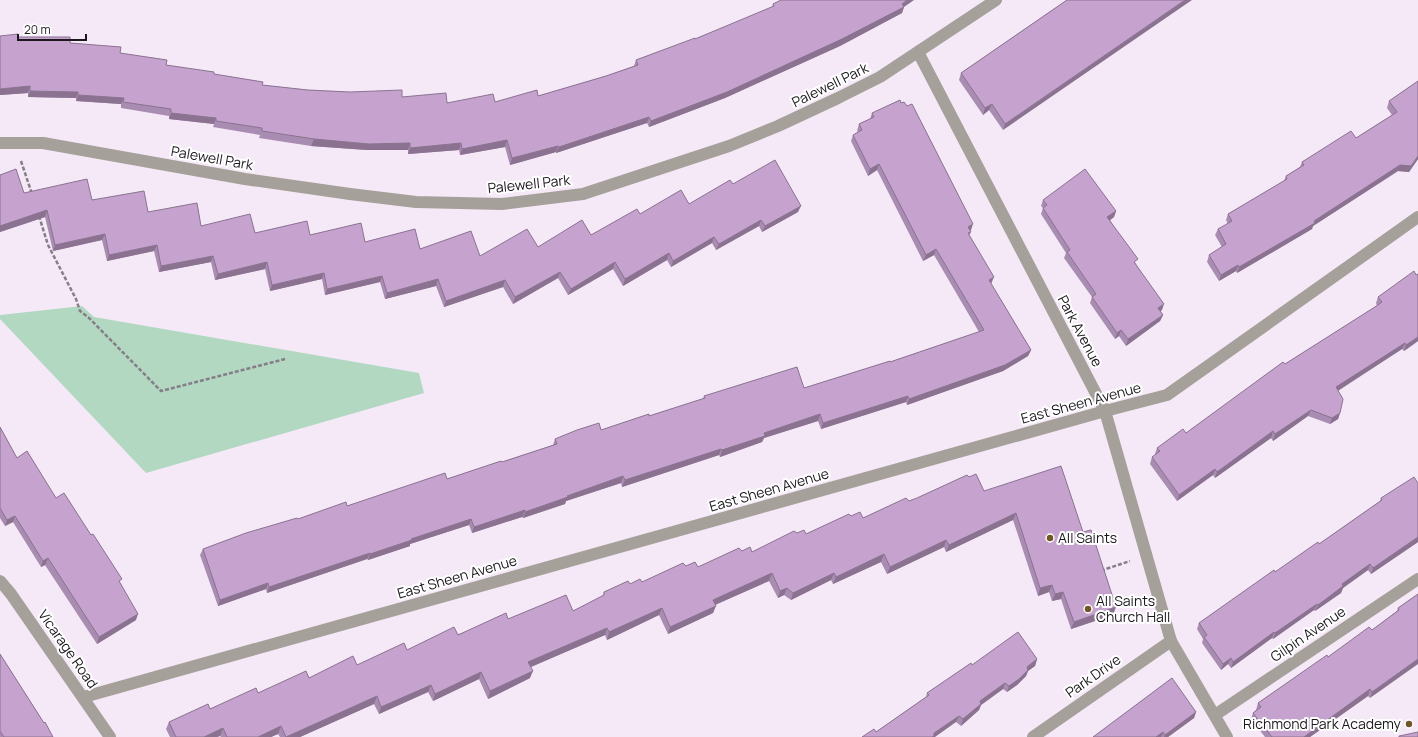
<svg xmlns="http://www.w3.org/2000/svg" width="1418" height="737" font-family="Manrope,sans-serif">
	<rect width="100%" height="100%" fill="#f5e9f8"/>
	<polygon fill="#b2d8c2" points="82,306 94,317 419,373 424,393 146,473 0,319 0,315"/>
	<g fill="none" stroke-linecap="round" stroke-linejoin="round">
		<g stroke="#867e88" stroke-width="2.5" stroke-dasharray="4 2" stroke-linecap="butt">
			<polyline points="21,161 32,194"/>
			<polyline points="39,216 48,245 76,299 80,311 89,318 161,391 285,359"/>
			<polyline points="1104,572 1103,570 1130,561"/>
		</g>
		<g stroke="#a6a09a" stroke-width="12">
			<polyline points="918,52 1105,411 1171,641 1227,737"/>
			<polyline points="0,143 43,143 245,179 350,194 416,202 502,204 583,194 729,146 778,126 838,98 880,77 996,0"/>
			<polyline points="0,581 11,594 110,737"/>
			<polyline points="84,697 1105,411 1167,395 1418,217"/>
			<polyline points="1215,715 1418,579"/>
			<polyline points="1033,737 1171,641"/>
		</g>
	</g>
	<g fill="#a98cb1">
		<polygon points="1067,0 1003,130 989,110 983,115 959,80 961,73"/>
		<polygon points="773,4 904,7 902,13 840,46 725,98 649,127 647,123 556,153 556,152 510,165 505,147 460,155 459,150 408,154 408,150 367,150 311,146 259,138 260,135 213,127 214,124 169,119 169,116 121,108 121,104 76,101 76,98 28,97 28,93 0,95 0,36 18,37 70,43 120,53 166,65 214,74 262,85 308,90 402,97 447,103 495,102 538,96 606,76 634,66 636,60 695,39 772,8"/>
		<polygon points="1418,81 1418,159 1409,172 1398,171 1313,226 1312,229 1237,273 1236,271 1219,281 1207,262 1209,255 1222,247 1215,235 1218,229 1228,224 1226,220 1228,214 1284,181 1286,176 1300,167 1302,162 1356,138 1392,115 1387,108 1389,101"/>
		<polygon points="872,113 971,230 970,231 971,232 969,236 991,284 1031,350 1028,356 1003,371 907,405 906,402 821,429 818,421 764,438 762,442 720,457 719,455 622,487 621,483 566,501 565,504 523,518 522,517 472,533 469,525 410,544 410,546 368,560 367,559 267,593 266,589 218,606 200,555 203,549 298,519 447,479 502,462 553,445 555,439 601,430 649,416 703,399 704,396 804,388 890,362 979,332 934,255 923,261 877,170 868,176 851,141 853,135 858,132 857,131 859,124 870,119"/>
		<polygon points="0,175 24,193 92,200 148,212 201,226 255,233 310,235 480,256 538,247 591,235 640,214 689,204 733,184 798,212 762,232 759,226 716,250 712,243 671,267 667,260 623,286 613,269 568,295 558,278 513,304 503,287 444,307 436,286 385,299 380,282 325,295 322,279 270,291 265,269 215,280 211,262 159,272 154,251 107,261 102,240 53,251 45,217 0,232"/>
		<polygon points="1043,200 1116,211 1114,217 1110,220 1136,264 1162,310 1160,311 1163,315 1160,321 1126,346 1119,336 1115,339 1090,303 1092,297 1064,258 1066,253 1041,214 1043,208 1041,206"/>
		<polygon points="1418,274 1418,341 1404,351 1402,349 1338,391 1340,413 1338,419 1330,424 1308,416 1273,441 1271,438 1215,478 1213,475 1177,501 1150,464 1152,457 1156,455 1155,454 1157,448 1186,433 1285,364 1377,306 1376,303 1378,297"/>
		<polygon points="0,427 17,458 56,498 121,584 136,620 97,644 45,565 41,567 13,522 5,526 0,518"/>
		<polygon points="1418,483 1418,542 1371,574 1368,570 1343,588 1341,593 1315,611 1314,610 1273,639 1272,638 1231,668 1228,664 1221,670 1202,643 1203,639 1197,629 1199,623 1275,572 1319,544 1380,501 1381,498"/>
		<polygon points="984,491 1083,532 1113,615 1071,629 1061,599 1052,601 1049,592 1038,596 1013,520 946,552 944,547 887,574 881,562 833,584 831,580 791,600 784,595 778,598 769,581 715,605 713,613 668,634 659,615 607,640 605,635 531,667 530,678 488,699 479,679 433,701 428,692 379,714 374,704 300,737 280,737 278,734 271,737 221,737 220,736 217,737 170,737 166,729 169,722 258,693 309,678 357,665 508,619 573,611 603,596 604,592 630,584 642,582 686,566 698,567 742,551 752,552 797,533 806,534 851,516 863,518 909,501"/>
		<polygon points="1418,594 1370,698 1368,696 1310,737 1265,737 1251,719 1253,713 1256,710 1258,703 1328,657 1372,630 1397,611 1398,608"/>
		<polygon points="0,654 53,737 0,737"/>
		<polygon points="1037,659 1035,666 1028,671 1026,676 1017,685 1007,692 1003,689 981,705 979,710 961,726 956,722 876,732 926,697 927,693 972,665"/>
		<polygon points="1196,712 1194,718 1168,737 1093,737"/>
	</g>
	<g fill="#8a7290">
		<polygon points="907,0 914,0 904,7 902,13 840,46 725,98 649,127 651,121 902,4"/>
		<polygon points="1185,0 1192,0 1003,130 1005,124"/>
		<polygon points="30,86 28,93 0,95 0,89"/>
		<polygon points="30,91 78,92 76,98 28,97"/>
		<polygon points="78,95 124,98 121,104 76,101"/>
		<polygon points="992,104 989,110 983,115 985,108"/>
		<polygon points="171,113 216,118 214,124 169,119"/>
		<polygon points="649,117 647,123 556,153 559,147"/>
		<polygon points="314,139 410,143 408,150 367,150 311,146"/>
		<polygon points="507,140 505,147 460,155 462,149"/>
		<polygon points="461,143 459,150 408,154 410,148"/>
		<polygon points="558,146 556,152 510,165 512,158"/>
		<polygon points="1418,156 1418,159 1409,172 1398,171 1313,226 1312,229 1237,273 1239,267 1314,221 1400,165"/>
		<polygon points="879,164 877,170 868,176 870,169"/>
		<polygon points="801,206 798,212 762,232 765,226"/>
		<polygon points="47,210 45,217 0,232 0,226"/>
		<polygon points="1116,211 1114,217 1105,224 1107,217"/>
		<polygon points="761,220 759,226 716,250 719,244"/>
		<polygon points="973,224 971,230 966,233 968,227"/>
		<polygon points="105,234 102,240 53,251 55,245"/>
		<polygon points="714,237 712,243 671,267 673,261"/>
		<polygon points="157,245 154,251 107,261 109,255"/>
		<polygon points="936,249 934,255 923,261 926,255"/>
		<polygon points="669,253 667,260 623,286 625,279"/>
		<polygon points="213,256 211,262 159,272 161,266"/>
		<polygon points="267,262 265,269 215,280 218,274"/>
		<polygon points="615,262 613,269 568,295 571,289"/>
		<polygon points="1238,265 1236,271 1219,281 1221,275"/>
		<polygon points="560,272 558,278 513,304 515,297"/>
		<polygon points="324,273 322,279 270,291 272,285"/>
		<polygon points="382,276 380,282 325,295 327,289"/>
		<polygon points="994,277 991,284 989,280"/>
		<polygon points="438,279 436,286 385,299 387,293"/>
		<polygon points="505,280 503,287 444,307 446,301"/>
		<polygon points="1164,304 1162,310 1156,314 1158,308"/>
		<polygon points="1163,315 1160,321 1126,346 1128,339"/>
		<polygon points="1121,330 1119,336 1115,339 1117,333"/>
		<polygon points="1418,337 1418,341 1404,351 1406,345"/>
		<polygon points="1405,343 1402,349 1334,393 1336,387"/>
		<polygon points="1031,350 1028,356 1003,371 907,405 909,399"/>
		<polygon points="908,396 906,402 821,429 823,423"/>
		<polygon points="1311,410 1308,416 1273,441 1275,434"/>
		<polygon points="1340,413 1338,419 1330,424 1332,418"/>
		<polygon points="820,414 818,421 764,438 762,442 720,457 722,450 764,433"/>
		<polygon points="1273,431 1271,438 1215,478 1217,472"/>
		<polygon points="721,449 719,455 622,487 625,480"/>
		<polygon points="1215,469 1213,475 1177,501 1179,495"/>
		<polygon points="623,476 621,483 566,501 565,504 523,518 525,512 567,496"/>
		<polygon points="525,510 522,517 472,533 474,527"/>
		<polygon points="1016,513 1013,520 946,552 949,545"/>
		<polygon points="15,516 13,522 5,526 7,520"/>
		<polygon points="471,519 469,525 410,544 410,546 368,560 370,554 411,539"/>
		<polygon points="1418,537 1418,542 1371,574 1373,568"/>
		<polygon points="946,540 944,547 887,574 890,567"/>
		<polygon points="370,553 367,559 267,593 269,587"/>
		<polygon points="884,554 881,562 833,584 836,577"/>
		<polygon points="48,558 45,565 41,567 43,561"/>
		<polygon points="1370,564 1368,570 1343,588 1341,593 1315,611 1318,605 1342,584"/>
		<polygon points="772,573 769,581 710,607 713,600"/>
		<polygon points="834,573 831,580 791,600 793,593"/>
		<polygon points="268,583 266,589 218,606 220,600"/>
		<polygon points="1052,585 1049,592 1038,596 1040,588"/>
		<polygon points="787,588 784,595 778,598 780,591"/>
		<polygon points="1063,592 1061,599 1052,601 1055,594"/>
		<polygon points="1317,604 1314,610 1273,639 1275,633"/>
		<polygon points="716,606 713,613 668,634 670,627"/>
		<polygon points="1116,607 1113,615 1071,629 1074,622"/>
		<polygon points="662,608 659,615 607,640 609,632"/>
		<polygon points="138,614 136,620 97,644 99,637"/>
		<polygon points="607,628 605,635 526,669 528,662"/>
		<polygon points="1274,632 1272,638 1231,668 1233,662"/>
		<polygon points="1231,658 1228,664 1221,670 1223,664"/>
		<polygon points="1037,659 1035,666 1028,671 1026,676 1017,685 1007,692 1009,686 1027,667"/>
		<polygon points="1418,659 1418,664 1370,698 1372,692"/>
		<polygon points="533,671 530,678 488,699 490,691"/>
		<polygon points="481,672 479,679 433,701 435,694"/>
		<polygon points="1005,683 1003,689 981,705 979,710 961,726 963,719 980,701"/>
		<polygon points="431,685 428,692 379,714 381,707"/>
		<polygon points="1370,689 1368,696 1310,737 1304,737"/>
		<polygon points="377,696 374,704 300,737 286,737"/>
		<polygon points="1196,712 1194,718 1168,737 1164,737 1165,735"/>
		<polygon points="959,716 956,722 935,737 932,737 934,733"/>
		<polygon points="281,726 278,734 271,737 258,737"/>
		<polygon points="223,728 220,736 217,737 204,737"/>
		<polygon points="1163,732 1161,737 1156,737"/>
	</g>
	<g fill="#c5a3ce" stroke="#8a7290">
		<polygon points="781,0 907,0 902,4 904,7 842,39 727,92 651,121 649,117 559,147 558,146 512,158 507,140 462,149 461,143 410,148 410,143 369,144 314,139 262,131 262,128 216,121 216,118 171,113 171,109 123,102 124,98 78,95 78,92 30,91 30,86 0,89 0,36 18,34 18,37 70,37 70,43 121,47 120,53 167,60 166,65 214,72 214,74 263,82 262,85 308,90 350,92 402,90 402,97 446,93 447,103 493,94 495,102 537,90 538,96 606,76 638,65 636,60 695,38 695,39 774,6 773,4"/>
		<polygon points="1067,0 1185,0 1005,124 992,104 985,108 961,73"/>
		<polygon points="1418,81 1418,156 1411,166 1400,165 1314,221 1315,223 1239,267 1238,265 1221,275 1209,255 1226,244 1218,229 1232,221 1228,214 1287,179 1286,176 1304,165 1302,162 1351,131 1356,138 1397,112 1389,101"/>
		<polygon points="900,100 901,103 904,102 907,106 912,104 973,224 968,227 971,232 968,233 994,277 989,280 1031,350 1005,365 909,399 908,396 823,423 820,414 764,433 765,436 722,450 721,449 625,480 623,476 567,496 568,497 525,512 525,510 474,527 471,519 411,539 412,540 370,554 370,553 269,587 268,583 220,600 203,549 246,533 297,518 298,519 346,502 347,506 445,473 447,479 501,461 502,462 557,444 555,439 577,430 599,423 601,430 649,414 649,416 705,398 704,396 797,367 804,388 890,361 890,362 984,330 936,249 926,255 879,164 870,169 853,135 862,130 859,124 874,117 872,113"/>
		<polygon points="775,160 801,206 765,226 761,220 719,244 714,237 673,261 669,253 625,279 615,262 571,289 560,272 515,297 505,280 446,301 438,279 387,293 382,276 327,289 324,273 272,285 267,262 218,274 213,256 161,266 157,245 109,255 105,234 55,245 47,210 0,226 0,175 16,169 24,193 87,179 92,200 144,191 148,212 197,203 201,226 250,214 255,233 307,221 310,235 361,223 365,242 415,229 420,249 471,231 480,256 527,229 538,247 582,220 591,235 637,209 640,214 681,190 689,204 730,180 733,184"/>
		<polygon points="1085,169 1116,211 1107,217 1138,259 1134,262 1164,304 1158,308 1163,315 1128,339 1121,330 1117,333 1092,297 1096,294 1067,252 1070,250 1043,208 1047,205 1043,200"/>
		<polygon points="1414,271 1416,275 1418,274 1418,337 1406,345 1405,343 1336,387 1343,399 1340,413 1332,418 1311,410 1275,434 1273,431 1217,472 1215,469 1179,495 1152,457 1160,451 1157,448 1183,429 1186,433 1283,362 1285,364 1378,305 1382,302 1378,297"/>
		<polygon points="0,427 17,458 27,451 56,498 64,493 91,535 93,534 122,579 119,581 138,614 99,637 48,558 43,561 15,516 7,520 0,508"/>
		<polygon points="1061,466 1083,532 1091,530 1116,607 1074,622 1063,592 1055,594 1052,585 1040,588 1016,513 949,545 946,540 890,567 884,554 836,577 834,573 793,593 787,588 780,591 772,573 713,600 716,606 670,627 662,608 609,632 607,628 528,662 533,671 490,691 481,672 435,694 431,685 381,707 377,696 286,737 281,726 258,737 227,737 223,728 204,737 176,737 169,722 208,704 210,709 256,688 258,693 306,671 309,678 353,656 357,665 404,643 407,650 454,627 458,635 506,613 508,619 566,595 573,611 604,595 604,592 628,581 630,584 640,579 642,582 683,563 686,566 695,562 698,567 739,548 742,551 750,547 752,552 794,531 797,533 804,530 806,534 849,514 851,516 860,512 863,518 906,498 909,501 917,498 967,475 969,477 976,474 984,491"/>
		<polygon points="1414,477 1418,483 1418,537 1373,568 1370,564 1342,584 1343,586 1330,596 1318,605 1317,604 1275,633 1274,632 1233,662 1231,658 1223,664 1204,637 1207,635 1199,623 1274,570 1275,572 1318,542 1319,544 1382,500 1381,498"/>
		<polygon points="1418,594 1418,659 1372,692 1370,689 1304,737 1272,737 1253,713 1261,707 1258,703 1327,655 1328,657 1369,627 1372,630 1399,610 1398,608"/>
		<polygon points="1018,632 1037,659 1027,667 1028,670 1019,679 1009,686 1005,683 980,701 981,704 963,719 959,716 934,733 934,736 932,737 862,737 874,729 876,732 929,695 927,693 971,663 972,665"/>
		<polygon points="0,654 44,723 45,722 53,737 4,737 0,731"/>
		<polygon points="1172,678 1196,712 1165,735 1163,732 1156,737 1093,737"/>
		<polygon points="1418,732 1418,737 1399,737 1399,736"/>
	</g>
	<g fill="#715628" stroke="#fff" stroke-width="1.5">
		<circle cx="1050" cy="538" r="4"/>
		<circle cx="1088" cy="609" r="4"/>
		<circle cx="1409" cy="724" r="4"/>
	</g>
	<g text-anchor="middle" stroke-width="4" stroke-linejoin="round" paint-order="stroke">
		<g font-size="14" fill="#1b171c" stroke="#fff">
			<text transform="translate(830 85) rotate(-26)" y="5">Palewell Park</text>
			<text transform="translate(212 158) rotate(10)" y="5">Palewell Park</text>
			<text transform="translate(529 184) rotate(-6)" y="5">Palewell Park</text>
			<text transform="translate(1080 331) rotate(62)" y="5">Park Avenue</text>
			<text transform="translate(1081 403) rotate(-15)" y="5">East Sheen Avenue</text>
			<text transform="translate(769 490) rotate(-16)" y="5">East Sheen Avenue</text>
			<text transform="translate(457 577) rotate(-16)" y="5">East Sheen Avenue</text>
			<text transform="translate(1308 634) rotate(-34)" y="5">Gilpin Avenue</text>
			<text transform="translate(68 649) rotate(55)" y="5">Vicarage Road</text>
			<text transform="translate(1093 676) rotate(-35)" y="5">Park Drive</text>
		</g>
		<g font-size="14" fill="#1b171c" stroke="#fff" text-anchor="start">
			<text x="1058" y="543">All Saints</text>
			<text x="1096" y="606">All Saints<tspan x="1096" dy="16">Church Hall</tspan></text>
			<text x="1401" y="729" text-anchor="end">Richmond Park Academy</text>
		</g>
	</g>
	<path d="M18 34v6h68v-6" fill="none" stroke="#1b171c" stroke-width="2"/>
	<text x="24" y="34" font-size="12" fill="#1b171c" stroke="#ffffff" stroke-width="3" paint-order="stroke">20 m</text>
</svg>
